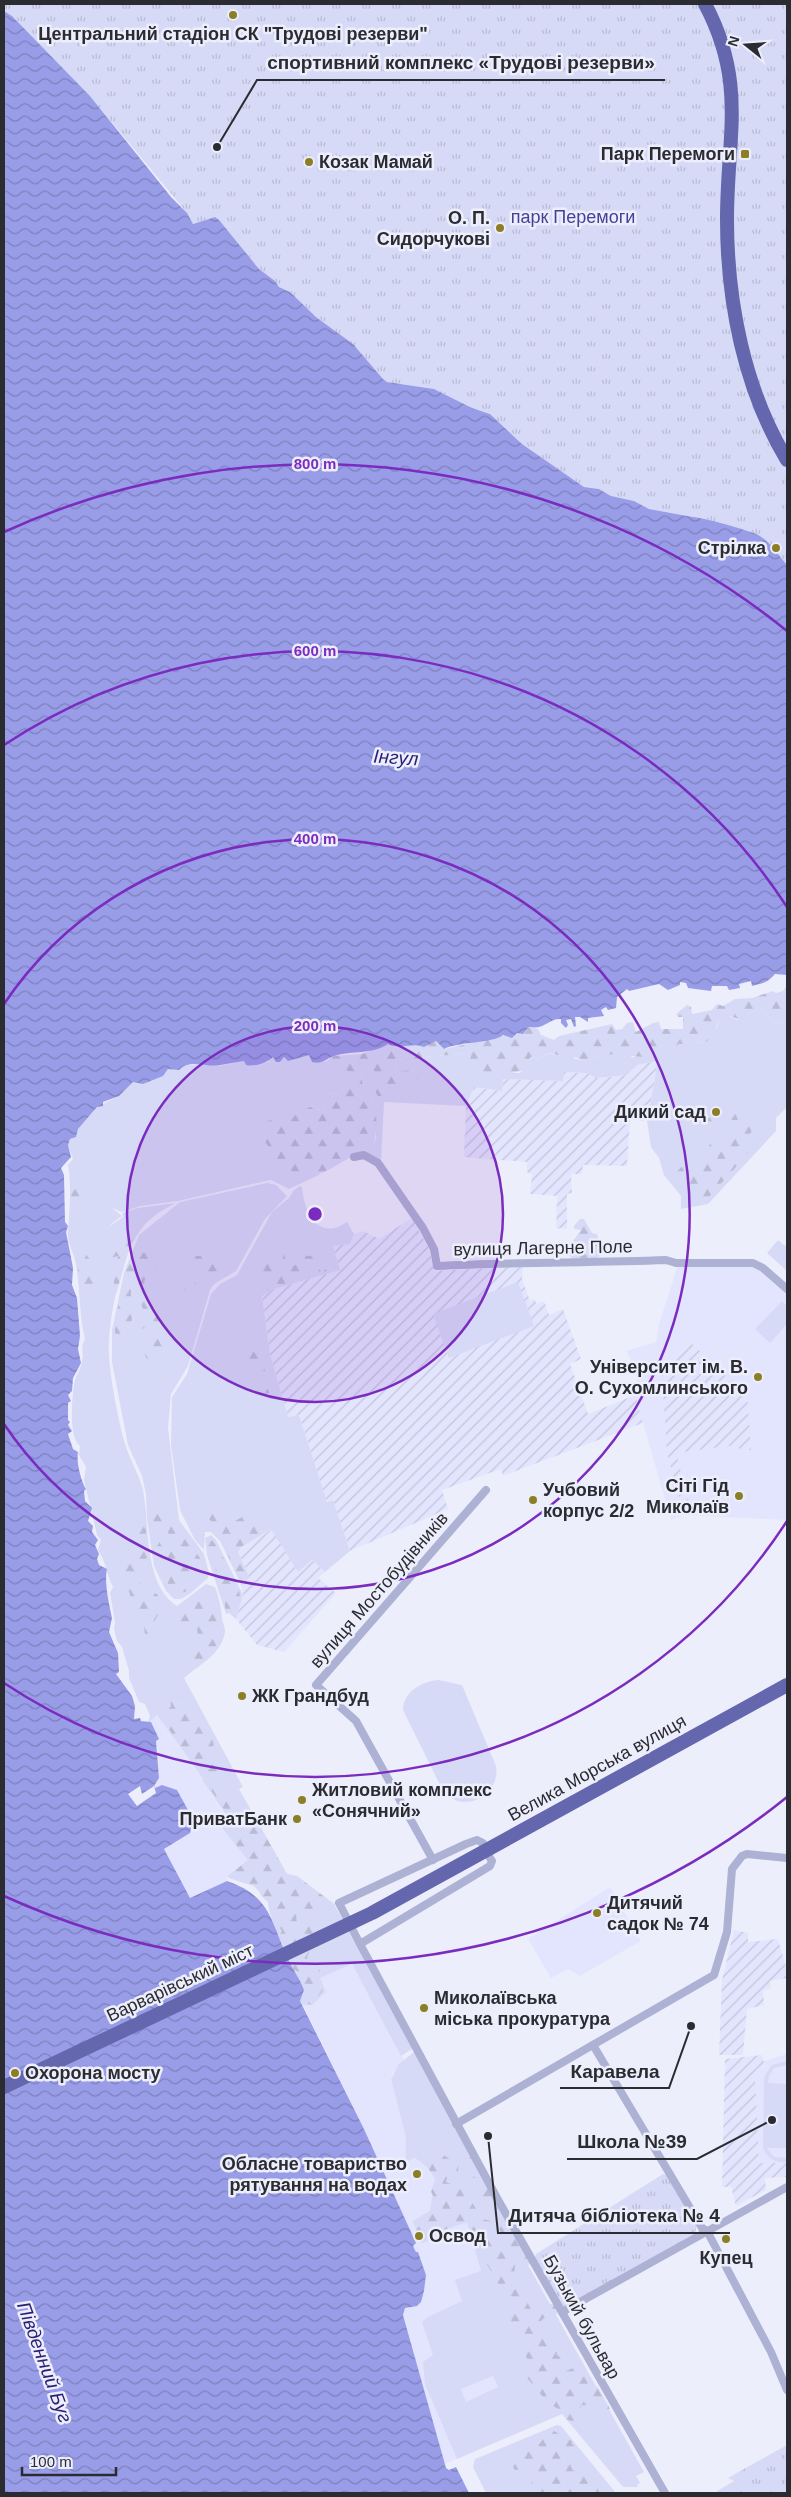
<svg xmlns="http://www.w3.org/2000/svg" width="791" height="2497" font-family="Helvetica,sans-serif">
	<defs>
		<pattern id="industrial-furrows" width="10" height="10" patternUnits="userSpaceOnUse" patternTransform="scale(1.25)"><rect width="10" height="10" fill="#e3e5fe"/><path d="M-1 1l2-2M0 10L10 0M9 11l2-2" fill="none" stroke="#c3c5da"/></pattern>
		<pattern id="forest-firs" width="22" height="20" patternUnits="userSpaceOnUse" patternTransform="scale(1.25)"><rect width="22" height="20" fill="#d7daf6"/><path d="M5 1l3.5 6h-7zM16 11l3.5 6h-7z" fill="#b9bbd3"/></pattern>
		<pattern id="park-tufts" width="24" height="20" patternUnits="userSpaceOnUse" patternTransform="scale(1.25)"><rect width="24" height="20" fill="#d7daf6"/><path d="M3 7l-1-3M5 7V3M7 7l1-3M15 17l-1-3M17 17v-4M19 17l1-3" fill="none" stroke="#b9bbd3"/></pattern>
		<pattern id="water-waves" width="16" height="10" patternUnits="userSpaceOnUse" patternTransform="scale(1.25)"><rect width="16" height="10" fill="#999de8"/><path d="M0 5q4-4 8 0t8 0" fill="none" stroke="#7d80bd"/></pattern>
	</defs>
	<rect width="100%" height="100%" fill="#edeefc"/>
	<g fill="#e3e5fe">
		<polygon points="678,1265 752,1266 761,1270 787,1291 787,1520 684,1515 671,1520 635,1395 640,1393 633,1364 626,1351 656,1342 659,1324"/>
		<polygon points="157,1715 203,1778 202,1780 252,1858 228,1876 227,1881 190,1899 163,1849 190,1833 177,1790 164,1786 155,1788 154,1786 159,1778 158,1750 150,1720"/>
		<polygon points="610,1887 641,1941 580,1976 568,1969 551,1978 528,1939"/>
		<polygon points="352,1964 404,2060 393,2073 391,2079 406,2138 405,2161 415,2158 432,2171 435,2179 431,2192 434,2197 421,2243 430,2240 429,2235 467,2222 562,2414 444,2464 403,2315 405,2308 417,2306 424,2291 426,2275 418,2252 416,2252 363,2127 303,2005 308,2004 320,1978"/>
		<polygon points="787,2054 787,2163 759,2163 755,2076 765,2065 764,2061"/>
	</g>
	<g fill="url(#industrial-furrows)">
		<polygon points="658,1061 647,1121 630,1120 627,1166 583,1165 582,1174 571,1174 572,1193 567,1194 567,1229 556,1228 557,1196 530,1194 532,1175 527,1172 527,1162 464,1157 466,1106 474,1087 502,1091 503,1079 563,1081 563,1072 587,1073 596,1078 627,1075 637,1065"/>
		<polygon points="412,1218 429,1249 434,1271 523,1266 522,1279 530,1301 534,1299 537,1304 544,1301 549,1315 563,1309 581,1359 570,1364 588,1414 635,1395 643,1423 503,1476 501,1469 442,1490 448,1509 350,1551 333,1500 327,1502 299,1415 288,1417 270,1354 262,1295 274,1289 340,1270 333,1245 350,1244 354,1234 363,1231 379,1239"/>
		<polygon points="690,1342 747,1395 751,1450 740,1449 735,1445 676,1453 690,1506 682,1508 667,1453 662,1375"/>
		<polygon points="272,1529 298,1572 312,1560 325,1572 318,1578 336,1593 284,1652 257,1645 236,1619 243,1595 241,1584 249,1576 237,1550"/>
		<polygon points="734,1930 748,1933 748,1942 778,1939 787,1970 787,1978 770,1981 771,1988 763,1991 764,2005 747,2009 743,2055 719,2055 722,1980"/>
		<polygon points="762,2055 765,2066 762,2066 763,2070 759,2070 760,2076 755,2077 759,2163 787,2163 787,2177 765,2178 766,2190 736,2206 731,2187 722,2187 725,2059"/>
	</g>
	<g fill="#d7daf6" fill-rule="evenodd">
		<path d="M756 1007 762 1008 763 1012 776 1023 787 1022V1107L776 1118V1131L708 1204 681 1209V1196L664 1175 659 1158 651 1147 647 1121 658 1061 637 1065 627 1075 596 1078 587 1073 564 1072 563 1081 503 1079 502 1091 474 1087 466 1106 384 1102 381 1161 364 1150 373 1148 376 1137 372 1101 365 1092 361 1074 373 1070 382 1083 375 1091 415 1070 398 1071 394 1067 397 1060 400 1059 408 1064C427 1051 451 1059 471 1051L498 1076 505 1073H520L533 1056 538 1060C543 1058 542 1055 548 1054 552 1053 579 1059 584 1061L590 1058 620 1052 623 1062 626 1063 629 1058 635 1057 634 1046 706 1042 717 1027 719 1020C727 1016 730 1015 737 1020L748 1016 750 1011Z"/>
		<path d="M306 1055H309L316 1063 327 1061 331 1067 354 1072 349 1084 340 1093 329 1094 321 1101 325 1110 323 1111 318 1109 296 1114 289 1122 312 1175 321 1174 289 1189 271 1180 266 1181 178 1201 140 1206 122 1212 112 1208 122 1216 111 1224 108 1232 110 1226 123 1217 122 1213 138 1208 175 1203C163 1210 150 1217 142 1228 122 1253 111 1308 109 1340 107 1366 118 1419 125 1444 130 1460 139 1474 143 1490 150 1525 143 1584 177 1606L206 1584 215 1587C219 1597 221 1608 222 1617 222 1622 225 1626 225 1632 221 1655 200 1664 184 1678L243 1787 239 1789 287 1874 297 1876 334 1904 412 2049 401 2056 352 1964 320 1978 326 1992 312 2005H303L300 2001 304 1990 287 1958 270 1914 268 1902 254 1886 229 1878 228 1876 248 1860 222 1828 231 1822 202 1780 203 1778 157 1715 148 1723 150 1716 145 1704 139 1702 129 1678V1671L122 1647 117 1641 114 1629 115 1622 110 1593 113 1587C106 1573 107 1564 98 1550L101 1540 97 1535 84 1480 86 1467 79 1455 80 1446C68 1438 72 1394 75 1380 77 1374 81 1368 82 1362 84 1352 80 1348 85 1339 79 1314 80 1289 76 1264 74 1254 68 1244 68 1234 69 1212 72 1188 68 1165L73 1159 68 1145 70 1139 76 1137 78 1129 97 1107 119 1096 133 1082 143 1083 162 1076 168 1069 201 1063 219 1066 244 1061 251 1066 268 1062 273 1056 276 1062H280L284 1057 286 1059Z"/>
		<polygon points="267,1183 276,1185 287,1196 265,1219 236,1271 214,1284 210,1290 188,1366 171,1394 168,1428 179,1520 204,1554 209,1573 208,1578 191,1593 181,1599 174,1599 166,1591 154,1566 147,1519 146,1494 142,1476 128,1445 112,1362 112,1330 124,1273 139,1235 180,1202"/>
		<path d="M300 1186 302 1187C304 1212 318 1242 347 1222L354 1234 350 1244 333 1246 340 1270 274 1289 262 1296 270 1354 288 1417 299 1415 327 1502 333 1500 350 1551 325 1572 312 1560 298 1572 271 1529 237 1550 249 1576 241 1584 220 1541 211 1532H205L204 1550 195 1540 180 1510 171 1445 172 1397 187 1374 211 1294 220 1284 237 1275 272 1212 289 1198 294 1190Z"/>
		<polygon points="778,1240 785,1246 787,1244 787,1271 767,1253"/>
		<polygon points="518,1282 534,1326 449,1358 433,1314"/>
		<polygon points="782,1301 787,1306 787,1324 770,1343 755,1329"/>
		<polygon points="211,1535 216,1540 243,1595 236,1619 229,1613 226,1614 207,1555 205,1538"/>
		<path d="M439 1680 462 1685 496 1766C501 1796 462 1815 443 1791L403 1710C403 1691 423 1681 439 1680Z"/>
		<path d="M414 2052 532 2263 528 2265 644 2472 636 2476 640 2483 637 2485 638 2487H623L562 2414 457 2459 425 2384 423 2362 433 2355 422 2322 428 2317 462 2301 455 2280 481 2271 467 2222 429 2235 431 2240 421 2243 413 2221 430 2211 435 2179 432 2171 415 2158 405 2162 406 2138 391 2079 399 2064ZM493 2376 498 2387 466 2402 461 2389Z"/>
		<path d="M787 2061V2065L774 2068 769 2076 768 2083 787 2084V2148H767L774 2157 787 2158V2162C775 2163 768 2159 763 2148L764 2082 765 2075 772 2065Z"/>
		<polygon points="557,2425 561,2426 616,2493 486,2493 473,2467 475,2459"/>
	</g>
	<g fill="url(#forest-firs)">
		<path d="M787 985V1022L776 1023 763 1012 762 1008C751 1008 750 1012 745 1022L731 1016 719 1020 713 1035 706 1042 679 1044 664 1052 650 1051 644 1057 632 1056 626 1063 623 1062 619 1053 590 1058 584 1061 575 1057 572 1060C565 1058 551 1050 544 1055 542 1057 541 1059 538 1060L533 1056 530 1058 529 1069 498 1076 481 1074 470 1062 471 1051C451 1059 427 1051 408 1064L400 1059 397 1060 394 1067 398 1071 415 1070 418 1078C406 1089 395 1099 378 1096L375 1091 377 1086 382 1083 373 1070 366 1077 361 1074C362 1087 368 1093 373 1104 379 1116 376 1135 373 1148 334 1158 317 1196 277 1161L276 1156 258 1133 267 1121 281 1118 289 1122 296 1114 310 1107 323 1111 325 1110 321 1101 329 1094 340 1093 349 1084 353 1072 331 1067 327 1061 333 1056 362 1054 388 1044H418L421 1046 436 1041 444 1049 526 1031 529 1027 538 1029 541 1035 554 1040 559 1036 612 1024 616 1030 622 1029 627 1023 633 1022 636 1032 653 1023 659 1022 661 1029H683V1017H678L676 1014 687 1005 691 1007 692 1014 712 1010 717 1004 723 1006 735 999 752 998 773 991 776 993 783 991Z"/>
		<polygon points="736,1110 743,1110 742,1115 737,1120 723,1120 710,1130 699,1127 701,1119 714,1117 720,1111 729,1113"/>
		<polygon points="751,1125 754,1128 747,1138 750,1147 748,1153 735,1168 707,1199 690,1202 686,1200 685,1189 690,1182 688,1178 677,1172 681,1167 690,1168 695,1172 697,1163 705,1158 710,1144 719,1140 729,1142 734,1139 737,1128"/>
		<polygon points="73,1171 80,1195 76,1210 78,1210 79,1214 76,1215 71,1210 70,1174"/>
		<polygon points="580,1219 584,1219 592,1233 597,1234 603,1254 594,1260 572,1260 571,1257 564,1253 581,1230 574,1229 574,1226"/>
		<polygon points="130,1236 132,1239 117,1291 115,1296 112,1295 118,1256 107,1259 107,1252 125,1237"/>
		<path d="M289 1241 292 1242 286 1251 291 1255 312 1256 320 1264 318 1266 293 1262 265 1276 260 1275 259 1266 263 1261 270 1258 276 1265H281C285 1259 281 1251 285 1242Z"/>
		<path d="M155 1253 157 1265 146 1276 144 1283C150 1290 149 1297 153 1305 161 1320 173 1333 165 1352L161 1350 148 1361 145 1355 148 1344 158 1331 153 1324 142 1329 144 1312 136 1290 131 1291C130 1307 139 1336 116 1339L115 1332C116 1318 123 1261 136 1255 141 1252 149 1253 155 1253Z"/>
		<polygon points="86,1254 90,1260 96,1286 85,1303 81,1301 77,1262 80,1257"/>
		<polygon points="194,1256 201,1256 207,1268 217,1261 223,1263 228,1271 219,1278 210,1280 192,1261"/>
		<polygon points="297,1264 319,1269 322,1273 329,1266 333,1270 273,1287 261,1293 260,1300 259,1280 269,1279 280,1271"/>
		<polygon points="177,1272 190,1277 202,1290 184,1290 178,1284 175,1275"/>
		<polygon points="244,1350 258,1353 270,1384 269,1393 264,1394 259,1390 258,1376 246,1358"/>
		<path d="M150 1504 160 1517 176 1522 200 1558 203 1567 200 1575 185 1592 171 1593 167 1587 171 1568 157 1546 161 1540 169 1533C152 1524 149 1525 150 1504Z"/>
		<polygon points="138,1509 146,1528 147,1574 138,1564 141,1549 134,1530"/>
		<polygon points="255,1509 261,1512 260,1535 236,1550 247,1575 241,1581 230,1561 222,1536 214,1532 215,1525 209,1519 208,1513 228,1511 237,1520"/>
		<path d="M208 1539H211C218 1546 240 1587 240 1596 241 1602 238 1607 236 1612H226L222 1587 208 1549Z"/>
		<path d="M127 1558 131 1559C140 1571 138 1586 147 1598L155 1593 158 1595 156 1610 159 1613 154 1622V1635L151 1638 145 1634 143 1618 138 1620C135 1603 119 1576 127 1558Z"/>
		<path d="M196 1597 218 1601 221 1638 209 1656 193 1669 184 1650 189 1649 198 1635 197 1629 182 1631C177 1610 176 1607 196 1597Z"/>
		<path d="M179 1694 188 1700 198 1723 213 1741 216 1764 224 1766 225 1772 218 1783C224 1787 227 1792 227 1800L248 1820 257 1821 287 1874 297 1876 334 1904 331 1909 326 1908 319 1914 311 1911 299 1912 296 1918 298 1926 314 1925 317 1929 307 1958 309 1962 316 1961 321 1974 316 1982V1985L323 1990 312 2005 308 2004 309 2000 305 1998 300 1977 296 1970H293L279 1936 282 1931 270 1913 268 1902 261 1896 260 1891 254 1886 229 1878 228 1876 248 1860C245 1853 240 1850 235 1844L237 1837 233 1833V1822L166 1725 167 1711 171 1706 170 1695Z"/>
		<polygon points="434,2150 459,2164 458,2171 447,2178 446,2182 464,2189 482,2219 491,2221 490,2228 493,2228 493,2233 515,2265 514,2277 534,2315 545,2305 553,2304 557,2308 557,2314 548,2315 537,2324 545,2338 550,2336 554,2340 557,2338 559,2351 556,2354 564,2360 564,2369 566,2371 578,2366 582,2367 590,2379 583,2391 589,2391 597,2386 599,2389 610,2409 604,2414 601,2415 597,2406 582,2405 577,2413 582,2419 580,2422 567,2420 560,2410 548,2403 523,2373 532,2368 516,2338 512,2340 510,2338 510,2334 521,2324 511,2323 507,2298 472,2239 467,2222 429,2235 431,2240 421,2243 413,2221 430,2211 434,2197 431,2192 435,2179 424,2162 428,2153"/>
		<polygon points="471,2155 530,2262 528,2265 518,2262 491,2215 492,2208 480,2193 481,2185 476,2178 471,2178 461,2162 464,2156"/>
		<polygon points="552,2430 572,2441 572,2444 580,2451 578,2457 570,2453 560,2453 559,2456 566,2459 573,2456 573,2461 566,2464 570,2464 573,2471 577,2464 584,2463 593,2474 586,2487 593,2489 601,2486 607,2493 614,2493 537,2493 538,2489 532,2484 531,2478 524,2469 515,2470 511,2464 518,2459 514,2456 515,2452 528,2441 534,2443 541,2442 547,2432"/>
	</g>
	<g fill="url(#park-tufts)">
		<path d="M4 4H787V565C779 556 771 543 760 536 755 532 698 516 693 517L649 509 634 501 611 496 599 489 584 487 522 444 490 414 472 408 434 389 387 382 383 379 351 343 310 312 290 292 279 287 275 281 259 269 215 217 193 224 183 208 90 96 12 16 4 11Z"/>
		<polygon points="663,2174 667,2175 696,2223 696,2231 693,2235 564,2308 561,2306 535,2258 536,2254"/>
		<polygon points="787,2445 787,2493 714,2493 734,2481 728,2478"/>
	</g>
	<path fill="url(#water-waves)" d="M4 11 12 16 90 96 171 197 187 213 193 224 215 217 219 220 259 269 275 281 279 287 290 292 316 317 353 344 383 379 387 382 434 389 472 408 490 414 522 444 584 487 599 489 611 496 634 501 649 509 693 517C698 516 756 532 760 536 771 543 779 556 787 565V975L775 974C767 983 763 983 752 986L751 981 739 984 740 988 729 990 727 986H712L711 991 688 988 686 983 680 982V985L668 990 659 984 629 991 627 989 617 997 616 1008 608 1010 606 1007 601 1010 604 1016 588 1018V1022L580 1017H575L576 1026 574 1027 571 1019 566 1020 568 1025 566 1028 561 1023V1019C549 1018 545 1030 529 1027L523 1034 517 1033 512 1038 503 1035C495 1043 456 1042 444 1049L436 1041 424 1047C411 1042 400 1050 388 1044 371 1055 352 1050 334 1056 325 1059 322 1065 312 1062L309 1055 288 1061 284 1057 280 1062H276L273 1057C267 1063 255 1067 246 1065L244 1061C236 1062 228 1064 220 1065 208 1068 190 1058 179 1070L168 1069 163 1076 143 1084 133 1082 119 1096 103 1102V1106L97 1107 78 1129 76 1137 70 1139 68 1145 71 1157 61 1168 64 1175 65 1222 68 1226 66 1232 73 1268 72 1285 77 1298 80 1336 78 1349 81 1363 73 1378 72 1391 68 1395 71 1401 68 1403V1420L70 1422 68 1425 72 1431 68 1434 73 1449 78 1452C76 1462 81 1481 86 1489L84 1491 85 1501 92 1508 88 1521 93 1526 92 1532 98 1540 95 1545 99 1554 97 1559 99 1565 107 1569C104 1582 109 1604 112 1618L109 1632 118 1653 119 1672 116 1674 132 1696 135 1706 134 1719 140 1718 141 1721 151 1722 159 1739 156 1741 159 1778 154 1786 155 1788 162 1785 177 1790 193 1819 190 1833 164 1849 190 1898 227 1881C271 1896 271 1922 288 1959 293 1970 300 1979 304 1990L300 2001 363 2127 416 2243 413 2246 416 2252H418L426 2275 424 2291 421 2302 417 2306 405 2308 403 2315 446 2468 449 2470 456 2467 469 2493H4Z"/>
	<polygon fill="#edeefc" points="140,1786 142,1794 154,1786 156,1793 137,1806 128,1794"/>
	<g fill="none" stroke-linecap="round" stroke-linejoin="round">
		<g stroke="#adb1d3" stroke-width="8">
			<path d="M354 1157 364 1155 378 1163 423 1228 434 1249 437 1266C513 1262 590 1263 666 1260L676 1263H753L763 1268 787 1289"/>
			<polyline points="433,1860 356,1721 316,1685 486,1490"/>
			<polyline points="360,1944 490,1866 492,1861 488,1855 483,1852 483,1843 477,1840 466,1844 339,1903 360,1944 497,2198 665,2493"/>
			<polyline points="593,2045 702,2228 707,2231 771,2352 787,2390"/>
			<polyline points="456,2124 714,1975 727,1932 732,1869 742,1856 747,1854 787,1858"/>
			<polyline points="562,2312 787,2187"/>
		</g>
		<g stroke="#6467ad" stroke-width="14">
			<path d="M705 4C747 83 727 136 727 219 727 301 744 389 787 460"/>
			<polyline points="4,2087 372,1913 787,1685"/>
		</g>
	</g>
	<circle cx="315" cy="1214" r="188" fill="#7b2cbf" fill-opacity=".12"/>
	<g fill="none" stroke="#7b2cbf" stroke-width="2.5">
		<circle cx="315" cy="1214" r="188"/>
		<path d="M4 1004A375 375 0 1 1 4 1424"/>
		<path d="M787 1521A563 563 0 0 1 4 1683M4 745A563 563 0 0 1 787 907"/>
		<path d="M787 1797A750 750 0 0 1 4 1896M4 532A750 750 0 0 1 787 631"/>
	</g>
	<g fill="#8b7e24" stroke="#edeefc" stroke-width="2">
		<circle cx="233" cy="15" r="5"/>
		<rect x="740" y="149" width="10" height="10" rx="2.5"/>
		<circle cx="309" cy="162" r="5"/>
		<circle cx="500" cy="228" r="5"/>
		<circle cx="776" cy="548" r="5"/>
		<circle cx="716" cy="1112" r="5"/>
		<circle cx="758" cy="1377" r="5"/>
		<circle cx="739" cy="1496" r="5"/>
		<circle cx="533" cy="1500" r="5"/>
		<circle cx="242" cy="1696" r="5"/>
		<circle cx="302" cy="1800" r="5"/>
		<circle cx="297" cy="1819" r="5"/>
		<circle cx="597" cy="1913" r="5"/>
		<circle cx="424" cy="2008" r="5"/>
		<circle cx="15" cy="2073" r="5"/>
		<circle cx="417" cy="2174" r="5"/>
		<circle cx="419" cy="2236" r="5"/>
		<circle cx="726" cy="2239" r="5"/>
	</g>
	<g text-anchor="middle" stroke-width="5" stroke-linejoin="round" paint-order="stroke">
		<g font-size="18" font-weight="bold" fill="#2b2c32" stroke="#edeefc" text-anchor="end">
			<text x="233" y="40" text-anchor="middle">Центральний стадіон СК "Трудові резерви"</text>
			<text x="735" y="160">Парк Перемоги</text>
			<text x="319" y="168" text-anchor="start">Козак Мамай</text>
			<text x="490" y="224">О. П.<tspan x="490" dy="21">Сидорчукові</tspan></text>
			<text x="766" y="554">Стрілка</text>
			<text x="706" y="1118">Дикий сад</text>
			<text x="748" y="1373">Університет ім. В.<tspan x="748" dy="21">О. Сухомлинського</tspan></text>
			<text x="729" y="1492">Сіті Гід<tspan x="729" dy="21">Миколаїв</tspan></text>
			<text x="543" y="1496" text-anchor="start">Учбовий<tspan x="543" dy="21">корпус 2/2</tspan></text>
			<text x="252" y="1702" text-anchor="start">ЖК Грандбуд</text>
			<text x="312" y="1796" text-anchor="start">Житловий комплекс<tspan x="312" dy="21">«Сонячний»</tspan></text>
			<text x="287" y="1825">ПриватБанк</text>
			<text x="607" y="1909" text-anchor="start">Дитячий<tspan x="607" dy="21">садок № 74</tspan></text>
			<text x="434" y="2004" text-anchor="start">Миколаївська<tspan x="434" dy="21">міська прокуратура</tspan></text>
			<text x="25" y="2079" text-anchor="start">Охорона мосту</text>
			<text x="407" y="2170">Обласне товариство<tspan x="407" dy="21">рятування на водах</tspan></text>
			<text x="429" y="2242" text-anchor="start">Освод</text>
			<text x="726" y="2264" text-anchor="middle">Купец</text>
		</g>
		<g font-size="18" fill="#444198" stroke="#edeefc">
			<text x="573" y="223">парк Перемоги</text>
		</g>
		<g font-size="18" fill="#2b2c32" stroke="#edeefc">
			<text transform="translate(543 1248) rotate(-1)" y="6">вулиця Лагерне Поле</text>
			<text transform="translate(379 1590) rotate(-49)" y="6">вулиця Мостобудівників</text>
			<text transform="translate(597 1768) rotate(-29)" y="6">Велика Морська вулиця</text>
			<text transform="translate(180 1983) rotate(-25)" y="6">Варварівський міст</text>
			<text transform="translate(582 2317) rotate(61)" y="6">Бузький бульвар</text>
		</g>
		<g font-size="19" font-style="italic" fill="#2a1f75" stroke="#edeefc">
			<text transform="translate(396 757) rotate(4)" y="7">Інгул</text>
			<text transform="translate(45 2362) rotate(70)" y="7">Південний Буг</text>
		</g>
	</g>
	<circle cx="315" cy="1214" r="8" fill="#7b2cbf" stroke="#edeefc" stroke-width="2.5"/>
	<g font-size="15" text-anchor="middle" font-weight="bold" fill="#7b2cbf" stroke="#edeefc" stroke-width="5" stroke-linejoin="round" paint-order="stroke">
		<text x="315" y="469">800 m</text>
		<text x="315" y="656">600 m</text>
		<text x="315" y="844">400 m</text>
		<text x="315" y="1031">200 m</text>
	</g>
	<path fill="none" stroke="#2b2c32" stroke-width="2" d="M217 147L257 80H665M691 2026L669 2088H560M772 2120L697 2159H567M488 2136L498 2233H730"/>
	<g fill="#2b2c32" stroke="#edeefc" stroke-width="2">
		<circle cx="217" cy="147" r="5"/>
		<circle cx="691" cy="2026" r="5"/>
		<circle cx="772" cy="2120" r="5"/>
		<circle cx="488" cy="2136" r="5"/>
	</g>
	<g font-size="19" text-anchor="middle" font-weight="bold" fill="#2b2c32" stroke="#edeefc" stroke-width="5" stroke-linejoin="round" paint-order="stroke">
		<text x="461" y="69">спортивний комплекс «Трудові резерви»</text>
		<text x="615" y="2078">Каравела</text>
		<text x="632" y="2148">Школа №39</text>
		<text x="614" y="2222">Дитяча бібліотека № 4</text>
	</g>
	<rect width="791" height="2497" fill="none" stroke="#2b2c32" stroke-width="10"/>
	<g transform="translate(746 45) rotate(287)" stroke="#edeefc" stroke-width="4" paint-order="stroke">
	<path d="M0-4L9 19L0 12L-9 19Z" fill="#2b2c32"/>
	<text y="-8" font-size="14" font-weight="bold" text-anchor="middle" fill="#2b2c32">N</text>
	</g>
	<path d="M22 2467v8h94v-8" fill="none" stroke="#2b2c32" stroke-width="2.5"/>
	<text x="30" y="2467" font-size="15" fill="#2b2c32" stroke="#edeefc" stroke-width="4" paint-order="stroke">100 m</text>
</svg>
